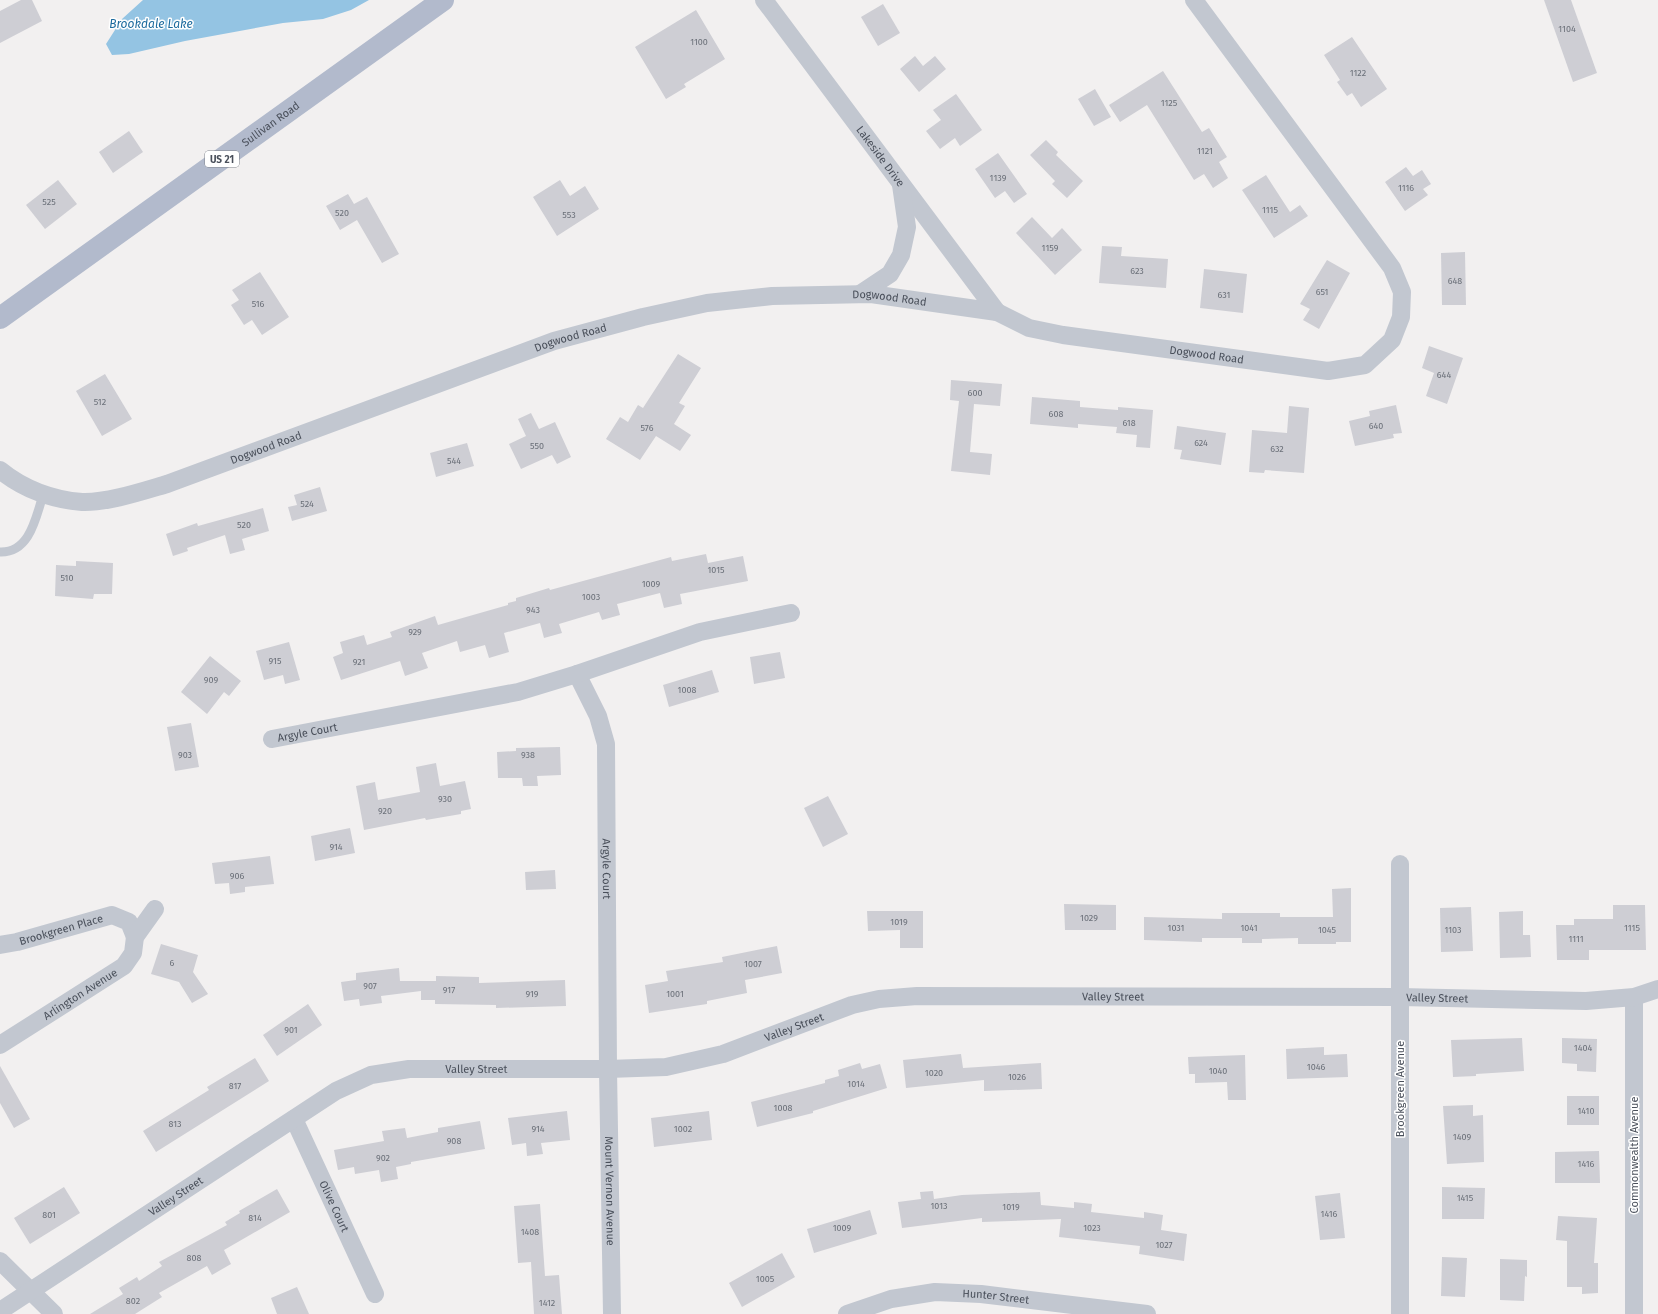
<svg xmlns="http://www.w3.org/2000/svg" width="1658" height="1314" font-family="'Fira Sans',sans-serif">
	<rect width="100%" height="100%" fill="#f2f0f0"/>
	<polygon fill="#94c4e3" points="143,0 369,0 351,10 323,19 283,23 185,41 129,54 112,55 106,44 122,19"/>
	<g fill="#ceced4">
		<polygon points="21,0 32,0 42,21 0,43 0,11"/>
		<polygon points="1544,0 1571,0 1597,73 1573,82"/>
		<polygon points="883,4 900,33 878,46 861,17"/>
		<polygon points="696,10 725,59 684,84 686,87 666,99 635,47"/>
		<polygon points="1352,37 1387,89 1361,107 1352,93 1347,96 1337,82 1340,80 1324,55"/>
		<polygon points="915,56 923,66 935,56 946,69 919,92 900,69"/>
		<polygon points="1163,71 1202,132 1209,128 1227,157 1219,162 1228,178 1213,188 1204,174 1194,180 1147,105 1120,122 1109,105"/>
		<polygon points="1095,89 1111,117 1094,126 1078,99"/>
		<polygon points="956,94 982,130 960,146 955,138 940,149 926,131 941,120 933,110"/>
		<polygon points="129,131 143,152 113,173 99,152"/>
		<polygon points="1046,140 1058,152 1056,155 1083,181 1067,198 1052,184 1055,181 1030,155"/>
		<polygon points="998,153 1027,194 1014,203 1005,191 995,198 975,169"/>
		<polygon points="1406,167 1413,176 1422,170 1431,184 1423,189 1428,195 1405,211 1385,182"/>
		<polygon points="1266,175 1290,212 1300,205 1308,216 1274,238 1242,190"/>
		<polygon points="58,180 77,204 45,229 26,205"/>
		<polygon points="560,180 570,196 585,186 599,209 557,236 533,197"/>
		<polygon points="348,194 354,204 367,197 399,254 382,263 357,220 340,230 326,206"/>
		<polygon points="1032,217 1052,238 1062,228 1082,250 1055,275 1016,233"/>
		<polygon points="1102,246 1122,247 1121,256 1168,259 1166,288 1099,283"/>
		<polygon points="1465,252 1466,305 1442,305 1441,253"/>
		<polygon points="1327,260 1350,273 1319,329 1303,320 1310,309 1300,304"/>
		<polygon points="1204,269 1247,274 1243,313 1200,308"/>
		<polygon points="260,272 289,317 262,335 252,320 244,325 231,305 239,300 232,290"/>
		<polygon points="1429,346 1463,358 1447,404 1426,396 1434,373 1422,368"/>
		<polygon points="678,354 701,368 679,403 685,406 674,424 691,435 680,451 656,436 640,460 606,439 620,417 628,422 638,405 643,408"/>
		<polygon points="105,374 132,419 102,436 76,391"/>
		<polygon points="951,380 1002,384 1000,406 974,404 970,452 992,454 990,475 951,471 959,401 950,400"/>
		<polygon points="1032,397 1080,401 1080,407 1118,410 1118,407 1153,410 1150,448 1136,447 1137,435 1116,433 1117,427 1078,424 1078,428 1030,424"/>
		<polygon points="1396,405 1402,433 1393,434 1394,438 1355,446 1349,421 1370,416 1369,411"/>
		<polygon points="1289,406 1309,408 1304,473 1265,470 1264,473 1249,472 1252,430 1287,433"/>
		<polygon points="531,413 539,429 555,422 571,457 557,464 552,455 521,469 509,444 526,436 518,419"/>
		<polygon points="1177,426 1226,433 1221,465 1180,459 1182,450 1174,449"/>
		<polygon points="467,443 474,466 436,477 430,453"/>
		<polygon points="320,487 327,511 292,521 288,507 297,505 294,495"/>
		<polygon points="263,508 269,531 242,539 245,550 230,554 225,535 187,548 188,551 173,556 166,534 197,523 198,526"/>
		<polygon points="706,554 708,563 743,556 748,581 680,594 682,604 664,608 660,593 617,604 620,615 602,620 599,612 559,624 562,633 544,638 540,623 504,633 509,652 489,658 485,645 460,652 457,641 422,653 428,668 405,676 400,661 341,680 333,657 343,653 340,642 364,635 367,645 392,637 390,632 435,616 438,625 508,605 508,603 516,601 516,598 549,588 550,590 671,557 672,561"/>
		<polygon points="76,561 113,563 112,594 94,594 93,599 55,596 56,565 76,566"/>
		<polygon points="289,642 300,680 285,684 283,675 264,680 256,651"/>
		<polygon points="780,652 785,678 754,684 750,657"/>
		<polygon points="210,656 241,681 229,696 224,692 207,714 181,692"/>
		<polygon points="712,670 719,692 669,707 663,685"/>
		<polygon points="191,723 199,767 175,771 167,727"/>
		<polygon points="560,747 561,775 537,776 538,786 523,786 522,778 498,778 497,752 516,751 516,748"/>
		<polygon points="436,763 440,786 465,781 471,809 461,811 461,814 426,820 425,818 364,830 356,786 375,782 378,800 420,792 416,767"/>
		<polygon points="828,796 848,834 823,847 804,808"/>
		<polygon points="350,828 355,853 315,861 311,836"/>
		<polygon points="270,856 274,884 245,887 245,892 230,894 229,883 215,884 212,863"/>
		<polygon points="555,870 556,889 526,890 525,872"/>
		<polygon points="1351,888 1351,942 1336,942 1336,944 1298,944 1298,938 1262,939 1262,943 1242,943 1242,938 1202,938 1202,942 1144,940 1144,917 1222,919 1222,913 1280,913 1280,917 1333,917 1332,889"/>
		<polygon points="1064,904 1116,905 1116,930 1065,930"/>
		<polygon points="1613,905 1645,905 1646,950 1589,950 1589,960 1557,960 1556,925 1574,925 1574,919 1613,919"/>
		<polygon points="1471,907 1473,951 1441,952 1440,908"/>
		<polygon points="867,911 923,911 923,948 900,948 900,930 868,931"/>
		<polygon points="1523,911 1523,935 1530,935 1531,957 1500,958 1499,912"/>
		<polygon points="161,944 198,955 193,972 208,994 192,1003 179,982 151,974"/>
		<polygon points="777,946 782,973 745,980 747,993 707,1001 707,1004 649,1013 645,985 668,981 666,971 723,962 722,957"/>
		<polygon points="399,968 400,981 436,981 436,976 479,977 479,983 565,980 566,1006 496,1008 496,1005 435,1004 435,1000 421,1000 421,991 381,996 382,1003 360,1006 359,999 344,1001 341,982 356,980 356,973"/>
		<polygon points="308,1004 322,1025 277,1056 263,1035"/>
		<polygon points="1522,1038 1524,1071 1476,1074 1476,1076 1453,1077 1451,1040"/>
		<polygon points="1562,1038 1597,1039 1596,1072 1577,1071 1577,1064 1562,1063"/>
		<polygon points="1324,1047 1324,1055 1347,1054 1348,1077 1287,1079 1286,1049"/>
		<polygon points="961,1054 963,1068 1041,1063 1042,1089 984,1091 984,1080 906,1088 903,1060"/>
		<polygon points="1245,1055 1246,1100 1228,1100 1227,1082 1195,1083 1195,1074 1189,1074 1188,1057"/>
		<polygon points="255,1058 269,1081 156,1152 143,1131 209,1090 207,1087"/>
		<polygon points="860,1063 862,1069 880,1064 887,1088 813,1111 813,1113 757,1127 751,1102 825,1083 825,1080 839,1076 838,1070"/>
		<polygon points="0,1066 30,1119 14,1128 0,1103"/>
		<rect x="1567" y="1096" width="32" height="29"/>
		<polygon points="1473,1105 1473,1116 1483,1115 1484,1162 1447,1164 1443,1106"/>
		<polygon points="567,1111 570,1140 541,1143 543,1154 527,1156 526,1143 512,1145 508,1118"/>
		<polygon points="709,1111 712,1140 654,1147 651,1118"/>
		<polygon points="480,1121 485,1149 411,1162 411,1164 396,1167 398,1179 381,1182 379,1170 355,1174 354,1167 338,1170 334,1150 384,1141 382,1131 405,1128 407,1138 438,1132 438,1128"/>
		<polygon points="1599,1151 1600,1183 1555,1183 1555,1152"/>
		<polygon points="64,1187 80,1213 30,1244 14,1218"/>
		<polygon points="1442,1187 1485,1188 1484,1219 1442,1219"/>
		<polygon points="277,1189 290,1212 224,1250 231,1264 212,1275 207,1266 159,1293 162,1297 135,1314 90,1314 123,1294 119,1288 137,1277 139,1281 162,1266 159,1262 227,1225 225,1222 240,1213 239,1211"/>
		<polygon points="933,1191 934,1199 962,1195 1040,1192 1041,1205 1074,1208 1074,1202 1092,1204 1091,1212 1144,1218 1144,1212 1163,1215 1161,1230 1187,1234 1184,1261 1139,1254 1140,1246 1059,1237 1061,1219 982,1222 982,1218 902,1228 898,1202 921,1199 920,1192"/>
		<polygon points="1340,1193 1345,1238 1320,1240 1315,1196"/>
		<polygon points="540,1204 545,1276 559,1275 562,1314 534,1314 531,1262 518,1263 514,1206"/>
		<polygon points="870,1210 877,1234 814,1253 807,1229"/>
		<polygon points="1558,1216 1597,1218 1594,1263 1598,1263 1598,1293 1582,1294 1582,1287 1567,1287 1567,1241 1556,1240"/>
		<polygon points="782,1253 795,1277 742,1307 729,1283"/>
		<polygon points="1442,1257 1467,1258 1465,1297 1441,1296"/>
		<polygon points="1500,1259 1527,1260 1527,1277 1525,1276 1524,1301 1500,1300"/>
		<polygon points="297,1287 309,1314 277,1314 271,1298"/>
	</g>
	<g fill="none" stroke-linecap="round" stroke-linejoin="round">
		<path stroke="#c2c7d0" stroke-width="9" d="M0 552C30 553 36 517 43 495"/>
		<g stroke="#c2c7d0" stroke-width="18">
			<path id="s1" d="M764 0 997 312"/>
			<polyline points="860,294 890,274 901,255 907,227 901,185"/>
			<path id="s2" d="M0 470C23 489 53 500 82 502 107 503 143 491 167 484L554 341 643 317 707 303 772 296 871 294 997 312 1029 328 1063 335 1328 371 1365 365 1392 340 1401 317 1402 292 1392 268 1194 0"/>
			<path id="s3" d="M577 674 598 716 606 744 608 1069 612 1314"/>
			<path id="s4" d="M272 739 518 692 577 674 700 632 791 613"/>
			<path id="s5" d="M0 945 17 942 112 915 129 922 135 937"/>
			<polyline points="1634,997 1634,1314"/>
			<path id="s6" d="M0 1045 124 966 133 953 135 937 155 909"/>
			<path id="s7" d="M294 1119 375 1294"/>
			<polyline points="0,1261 54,1314"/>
			<path id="s8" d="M0 1311 336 1091 371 1075 409 1069H608L666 1067 723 1054 852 1005 879 999 917 996 1400 997 1586 1001 1634 997 1658 989"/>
			<path id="s9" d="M847 1314 891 1299 935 1292 981 1294 1147 1314"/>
			<polyline points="1400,1314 1400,864"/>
		</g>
		<path stroke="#b2bacc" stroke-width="22" id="s10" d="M0 318 443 0"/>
	</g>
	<g text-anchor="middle" stroke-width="3" stroke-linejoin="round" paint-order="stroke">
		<g font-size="9" fill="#6b7079">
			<text x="1567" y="32">1104</text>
			<text x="699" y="45">1100</text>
			<text x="1358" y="76">1122</text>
			<text x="1169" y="106">1125</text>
			<text x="1205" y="154">1121</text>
			<text x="998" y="181">1139</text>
			<text x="1406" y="191">1116</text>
			<text x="49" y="205">525</text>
			<text x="1270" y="213">1115</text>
			<text x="342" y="216">520</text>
			<text x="569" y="218">553</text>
			<text x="1050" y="251">1159</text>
			<text x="1137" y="274">623</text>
			<text x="1455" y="284">648</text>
			<text x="1322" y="295">651</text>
			<text x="1224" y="298">631</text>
			<text x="258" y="307">516</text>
			<text x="1444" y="378">644</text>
			<text x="975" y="396">600</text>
			<text x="100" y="405">512</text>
			<text x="1056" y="417">608</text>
			<text x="1129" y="426">618</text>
			<text x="1376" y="429">640</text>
			<text x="647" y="431">576</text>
			<text x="1201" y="446">624</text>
			<text x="537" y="449">550</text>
			<text x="1277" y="452">632</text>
			<text x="454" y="464">544</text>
			<text x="307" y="507">524</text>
			<text x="244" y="528">520</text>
			<text x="716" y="573">1015</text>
			<text x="67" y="581">510</text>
			<text x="651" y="587">1009</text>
			<text x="591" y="600">1003</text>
			<text x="533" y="613">943</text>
			<text x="415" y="635">929</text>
			<text x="275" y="664">915</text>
			<text x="359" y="665">921</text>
			<text x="211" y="683">909</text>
			<text x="687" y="693">1008</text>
			<text x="185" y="758">903</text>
			<text x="528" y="758">938</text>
			<text x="445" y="802">930</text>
			<text x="385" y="814">920</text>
			<text x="336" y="850">914</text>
			<text x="237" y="879">906</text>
			<text x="1089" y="921">1029</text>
			<text x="899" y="925">1019</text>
			<text x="1176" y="931">1031</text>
			<text x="1249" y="931">1041</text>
			<text x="1632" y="931">1115</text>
			<text x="1327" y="933">1045</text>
			<text x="1453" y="933">1103</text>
			<text x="1576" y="942">1111</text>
			<text x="172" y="966">6</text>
			<text x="753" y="967">1007</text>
			<text x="370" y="989">907</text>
			<text x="449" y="993">917</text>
			<text x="532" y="997">919</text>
			<text x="675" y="997">1001</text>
			<text x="291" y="1033">901</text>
			<text x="1583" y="1051">1404</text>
			<text x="1316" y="1070">1046</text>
			<text x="1218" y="1074">1040</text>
			<text x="934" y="1076">1020</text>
			<text x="1017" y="1080">1026</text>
			<text x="856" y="1087">1014</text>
			<text x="235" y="1089">817</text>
			<text x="783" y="1111">1008</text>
			<text x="1586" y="1114">1410</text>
			<text x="175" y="1127">813</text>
			<text x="538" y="1132">914</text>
			<text x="683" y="1132">1002</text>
			<text x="1462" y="1140">1409</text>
			<text x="454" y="1144">908</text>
			<text x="383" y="1161">902</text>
			<text x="1586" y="1167">1416</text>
			<text x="1465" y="1201">1415</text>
			<text x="939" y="1209">1013</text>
			<text x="1011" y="1210">1019</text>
			<text x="1329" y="1217">1416</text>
			<text x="49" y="1218">801</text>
			<text x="255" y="1221">814</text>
			<text x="842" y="1231">1009</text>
			<text x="1092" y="1231">1023</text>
			<text x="530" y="1235">1408</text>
			<text x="1164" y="1248">1027</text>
			<text x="194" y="1261">808</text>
			<text x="765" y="1282">1005</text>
			<text x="133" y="1304">802</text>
			<text x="547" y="1306">1412</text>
		</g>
		<rect fill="#fff" stroke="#80848c" stroke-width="1" x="205" y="151" width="34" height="16" rx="3"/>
		<g font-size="10" font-weight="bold" fill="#4a505b">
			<text x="222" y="163">US 21</text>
		</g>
		<g font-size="11" fill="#4a505b" stroke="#fff">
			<text dy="4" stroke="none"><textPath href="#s10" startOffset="333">Sullivan Road</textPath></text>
			<text dy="4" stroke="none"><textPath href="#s1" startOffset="195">Lakeside Drive</textPath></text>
			<text dy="4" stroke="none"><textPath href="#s2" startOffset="930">Dogwood Road</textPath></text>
			<text dy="4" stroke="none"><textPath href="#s2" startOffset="606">Dogwood Road</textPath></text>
			<text dy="4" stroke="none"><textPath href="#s2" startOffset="1254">Dogwood Road</textPath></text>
			<text dy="4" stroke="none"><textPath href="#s2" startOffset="282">Dogwood Road</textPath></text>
			<text dy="4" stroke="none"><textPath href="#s4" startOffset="36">Argyle Court</textPath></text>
			<text dy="4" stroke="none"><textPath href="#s3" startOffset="201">Argyle Court</textPath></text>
			<text dy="4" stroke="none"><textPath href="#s5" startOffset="63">Brookgreen Place</textPath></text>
			<text dy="4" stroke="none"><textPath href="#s6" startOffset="95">Arlington Avenue</textPath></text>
			<text dy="4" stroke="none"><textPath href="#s8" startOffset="1194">Valley Street</textPath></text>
			<text dy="4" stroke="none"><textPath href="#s8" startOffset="1518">Valley Street</textPath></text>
			<text dy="4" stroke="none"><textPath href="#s8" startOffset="870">Valley Street</textPath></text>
			<text dy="4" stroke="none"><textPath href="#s8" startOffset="546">Valley Street</textPath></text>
			<text transform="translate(1400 1089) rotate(-90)" y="4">Brookgreen Avenue</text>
			<text transform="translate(1634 1155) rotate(-90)" y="4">Commonwealth Avenue</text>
			<text dy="4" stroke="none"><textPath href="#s3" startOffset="523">Mount Vernon Avenue</textPath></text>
			<text dy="4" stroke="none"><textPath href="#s8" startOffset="210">Valley Street</textPath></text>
			<text dy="4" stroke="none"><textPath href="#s7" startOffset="96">Olive Court</textPath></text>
			<text dy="4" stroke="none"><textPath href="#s9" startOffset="152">Hunter Street</textPath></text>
		</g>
		<g font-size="12" font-style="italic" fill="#1b6a9d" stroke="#fff">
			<text x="151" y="28">Brookdale Lake</text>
		</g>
	</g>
</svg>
